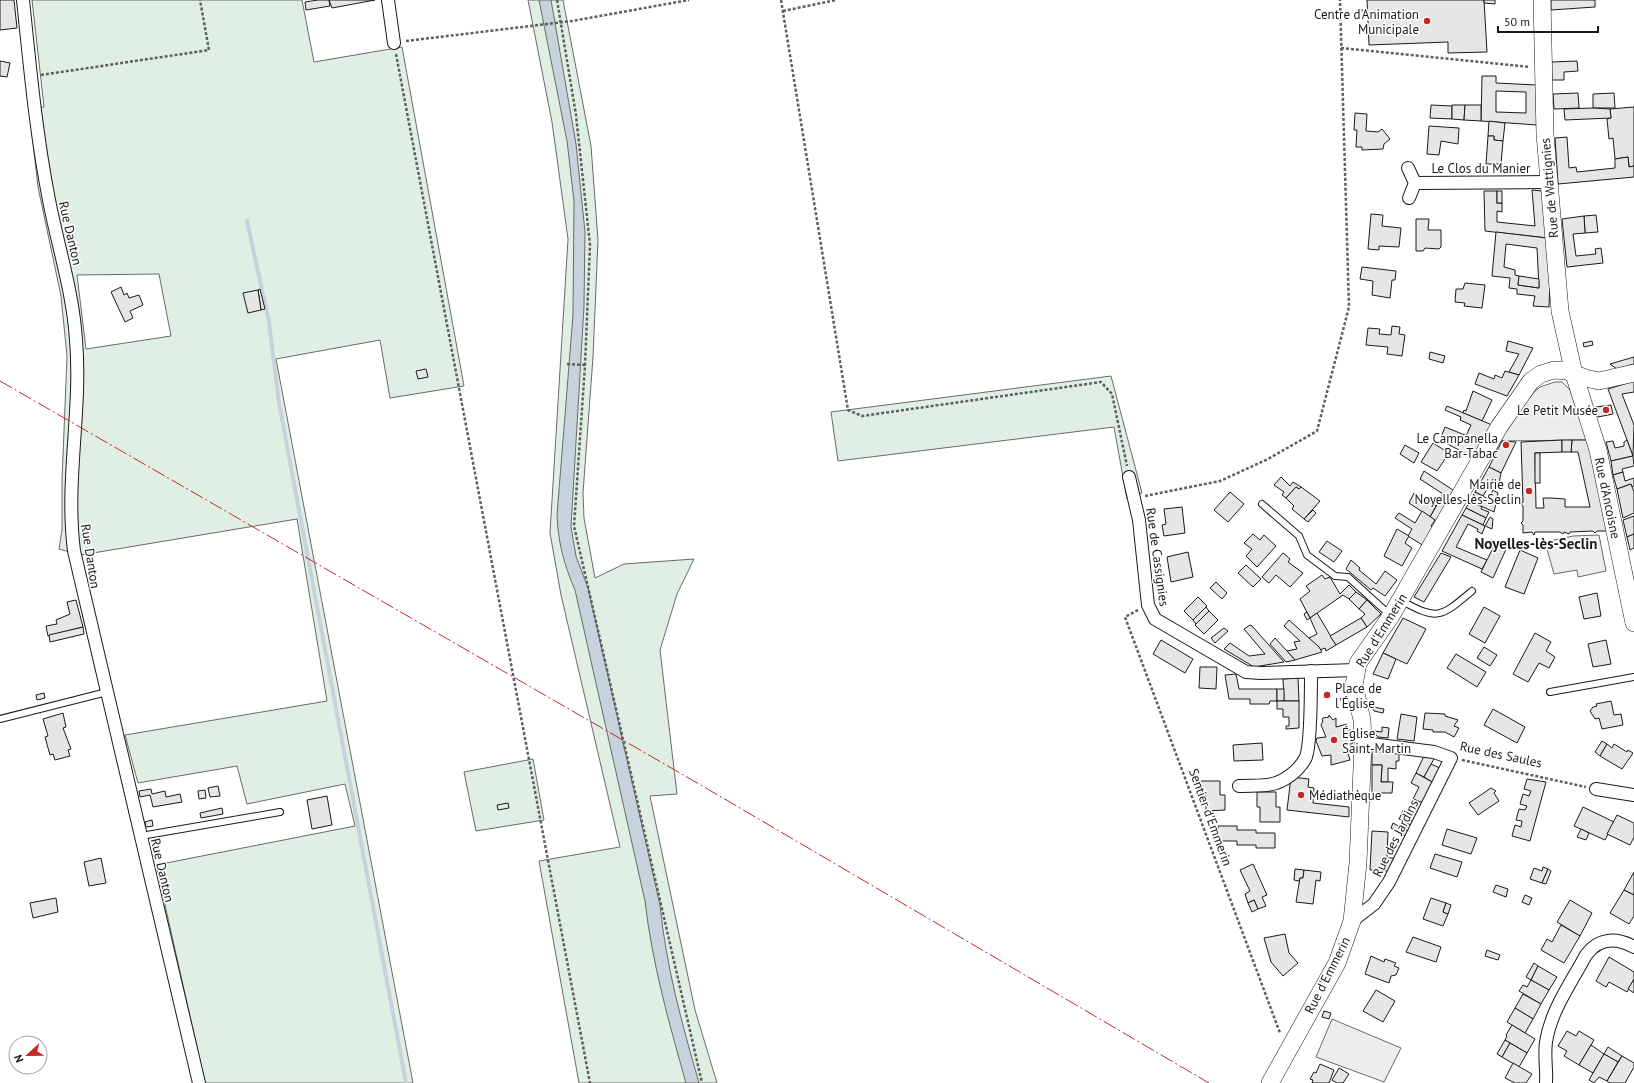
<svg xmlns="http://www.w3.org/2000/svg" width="1634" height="1083" font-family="'PT Sans',sans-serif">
	<rect width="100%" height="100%" fill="#fff"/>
	<g fill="#e0efe3" stroke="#6a6a6a" fill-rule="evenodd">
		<path d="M32 0H302L314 62 402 47 464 386 390 398 380 340 276 359 413 1083H205L156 865 355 826 345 784 247 804 237 766 138 783 125 735 327 701 297 519 81 555 59 549 62 530V481L67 356 61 296 38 187 29 108 44 107ZM159 274 171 336 86 349 77 275Z"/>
		<polygon points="528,0 563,0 591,146 598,240 593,357 583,493 584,518 595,578 624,564 694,559 677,594 660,650 677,794 650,796 695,1010 717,1083 579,1083 539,861 620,847 561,595 550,533 568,239 552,122"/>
		<polygon points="1111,376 1142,493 1127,499 1114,427 838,461 831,412"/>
		<polygon points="533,759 544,820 476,831 464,772"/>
	</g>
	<g fill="#ededed" stroke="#6a6a6a">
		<polygon points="1555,382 1562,382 1570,390 1589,440 1497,441 1534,392 1540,387"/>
		<polygon points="1599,535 1606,571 1578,577 1577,570 1554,574 1545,542 1573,536"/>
		<polygon points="1332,1019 1401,1048 1384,1082 1316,1057"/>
	</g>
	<path fill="#c6d2dc" stroke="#6a6a6a" d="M539 0H551L576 144 585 232 584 306 571 527 576 556 588 588 660 905C666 966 682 1024 699 1083H686C669 1023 652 963 645 901L575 590C564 565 558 542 557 515L573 315 574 201 567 141Z"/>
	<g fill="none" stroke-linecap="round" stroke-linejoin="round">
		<polyline stroke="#c6d2dc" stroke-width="4" points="247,221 269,322 279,403 406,1083"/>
	</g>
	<g fill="#e6e6e6" stroke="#1a1a1a" fill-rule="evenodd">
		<polygon points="0,0 14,0 17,28 0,30"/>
		<polygon points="318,0 329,0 330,6 306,10 305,2"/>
		<polygon points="329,0 375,0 332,8"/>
		<polygon points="1367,0 1484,0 1487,52 1448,53 1448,42 1369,45"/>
		<polygon points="1484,0 1495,0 1495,4 1484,3"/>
		<polygon points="1551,0 1595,0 1595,7 1551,10"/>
		<polygon points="0,61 10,63 7,77 0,76"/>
		<polygon points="1577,61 1578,71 1564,72 1564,80 1552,80 1551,62"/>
		<path d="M1482 76H1496V83L1536 85 1537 125 1481 121ZM1496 91 1526 92V113L1496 112Z"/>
		<polygon points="1578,93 1579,108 1554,109 1553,94"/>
		<polygon points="1614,93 1615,108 1593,108 1593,94"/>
		<polygon points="1431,105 1452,106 1452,119 1430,118"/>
		<polygon points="1452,105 1465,105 1464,120 1452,119"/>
		<polygon points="1465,105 1481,105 1481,121 1464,120"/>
		<polygon points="1634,107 1634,166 1629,167 1628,157 1615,159 1613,138 1609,139 1607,119 1611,118 1610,109"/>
		<polygon points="1593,108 1610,109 1611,118 1565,120 1564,109"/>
		<polygon points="1355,113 1367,114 1366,131 1378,132 1382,129 1390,139 1384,144 1383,149 1362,150 1362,147 1356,147 1357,130 1354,130"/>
		<polygon points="1489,121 1505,123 1503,141 1494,140 1494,136 1488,136"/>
		<polygon points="1429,126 1459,128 1458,144 1441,141 1439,155 1427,154"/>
		<polygon points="1488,136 1494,136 1494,140 1503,141 1501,164 1486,164"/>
		<polygon points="1567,137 1569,168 1576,167 1577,172 1615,168 1615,159 1628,157 1629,167 1634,166 1634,177 1558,184 1555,138"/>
		<polygon points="1532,190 1542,191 1547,238 1485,231 1484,191 1497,191 1497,203 1502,203 1502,212 1497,211 1497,222 1535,226"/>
		<rect x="1497" y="191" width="5" height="12"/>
		<polygon points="1371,214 1383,215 1382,226 1401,228 1399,247 1379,246 1379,250 1368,249"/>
		<polygon points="1596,215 1598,232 1585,233 1584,216"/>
		<polygon points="1584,216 1585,233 1573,234 1576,256 1596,254 1595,249 1601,248 1603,263 1567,267 1562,219"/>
		<polygon points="1416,219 1429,219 1428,230 1441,230 1441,247 1439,249 1425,248 1423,251 1416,251"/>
		<path d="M1496 232 1547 238 1550 279 1549 307 1533 306 1535 296 1517 294V289L1509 288 1510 278 1492 276ZM1506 244 1537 248 1539 288 1518 285 1519 276 1515 275V270L1504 267Z"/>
		<polygon points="1362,267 1396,271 1395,280 1392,280 1390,298 1372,295 1373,281 1360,279"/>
		<polygon points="1519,276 1539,279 1539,288 1518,285"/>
		<polygon points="1465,283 1485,285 1482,308 1464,306 1465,303 1455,302 1456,289 1463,289"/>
		<polygon points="121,287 124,295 127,293 129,298 139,295 143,305 130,311 133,318 125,322 111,292"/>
		<polygon points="260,289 265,309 261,310 258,290"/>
		<polygon points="258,290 261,310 248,313 243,293"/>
		<polygon points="1392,326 1400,327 1399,334 1405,335 1402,356 1387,354 1388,347 1366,345 1368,328 1380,329 1379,334 1391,335"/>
		<polygon points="1508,341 1533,348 1519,375 1509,372 1519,354 1506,351"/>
		<polygon points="1592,341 1593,345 1584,347 1583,343"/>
		<polygon points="1430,352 1445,356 1443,363 1429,359"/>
		<polygon points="1634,357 1634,364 1617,369 1610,364"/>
		<polygon points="426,369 428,377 418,379 416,371"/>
		<polygon points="1505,371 1519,375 1507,396 1475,384 1479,373 1494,379 1495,375 1502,378"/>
		<polygon points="1634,381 1634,392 1622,394 1634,425 1633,456 1608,389"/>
		<polygon points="1473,391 1492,400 1482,421 1463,413 1464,410 1466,411"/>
		<polygon points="1611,405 1613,414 1598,417 1596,407"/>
		<polygon points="1447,406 1492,425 1482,442 1466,436 1471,425 1460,420 1461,417 1445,410"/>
		<polygon points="1445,427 1482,442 1474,458 1440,440"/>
		<polygon points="1562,440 1562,452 1535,453 1536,508 1544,508 1543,498 1551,498 1565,499 1565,507 1590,507 1578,452 1571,452 1572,440 1589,440 1607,531 1597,531 1595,533 1593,531 1570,532 1569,534 1564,532 1563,534 1560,532 1535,532 1534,535 1532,532 1523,533 1523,525 1521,523 1523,521 1523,506 1521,504 1523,502 1521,442"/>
		<polygon points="1572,440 1571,452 1562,452 1562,440"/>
		<polygon points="1627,440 1633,456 1611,461 1606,442 1613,441 1615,448 1624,446 1624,442"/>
		<polygon points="1502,441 1516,442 1501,473 1489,467"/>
		<polygon points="1433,443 1449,453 1437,471 1421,462"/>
		<polygon points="1405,445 1419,453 1414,463 1400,454"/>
		<rect x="1535" y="453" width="5" height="30"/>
		<polygon points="1633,456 1634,466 1622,469 1623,472 1613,475 1611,461"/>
		<polygon points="1489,467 1501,473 1499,483 1493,479 1483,496 1475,492"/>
		<polygon points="1424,471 1456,492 1438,522 1430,517 1443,494 1420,479"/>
		<polygon points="1623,472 1625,481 1634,478 1634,486 1631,487 1631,484 1617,489 1613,475"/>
		<polygon points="1281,477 1290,486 1293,482 1301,487 1299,489 1296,487 1286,498 1282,495 1284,492 1274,485"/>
		<polygon points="1631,484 1634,492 1634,513 1623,518 1617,489"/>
		<polygon points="1296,487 1299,489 1301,487 1320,501 1304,519 1292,509 1294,506 1286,498"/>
		<polygon points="1493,490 1498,493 1496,501 1494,500 1492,502 1489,499"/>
		<polygon points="1230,492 1244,504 1228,522 1214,510"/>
		<polygon points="1475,492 1496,503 1494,512 1470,501"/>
		<polygon points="1414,493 1436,506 1430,517 1409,503"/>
		<polygon points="1470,501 1482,507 1481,509 1489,512 1486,518 1466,508"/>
		<polygon points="1182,507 1185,533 1164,536 1162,525 1166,524 1164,509"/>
		<polygon points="1466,508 1486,518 1483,525 1462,515"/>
		<polygon points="1313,510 1316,513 1308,522 1304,519"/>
		<polygon points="1422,511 1435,520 1431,526 1434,528 1424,546 1408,536 1412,529 1395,518 1399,513 1415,523"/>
		<polygon points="1462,515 1485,526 1482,534 1477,531 1478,529 1468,524 1456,547 1487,560 1482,569 1442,551"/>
		<polygon points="1634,516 1634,534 1627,537 1623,520"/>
		<polygon points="1490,517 1493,519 1492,529 1485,526"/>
		<polygon points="1397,529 1409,536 1405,543 1412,548 1402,566 1384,556"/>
		<polygon points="1253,534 1260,540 1264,535 1276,546 1257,567 1246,556 1252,549 1244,543"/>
		<polygon points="1634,534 1634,548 1630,550 1627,537"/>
		<polygon points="1327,541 1342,551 1334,562 1319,552"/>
		<polygon points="1496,542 1507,547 1493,578 1481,572"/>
		<polygon points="1520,550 1538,558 1524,594 1505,587"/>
		<polygon points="1188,552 1193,577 1171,582 1167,557"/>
		<polygon points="1283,553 1290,559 1288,562 1303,573 1290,587 1276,575 1269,583 1262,577"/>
		<polygon points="1441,553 1451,557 1424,602 1414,597"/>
		<polygon points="1351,560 1360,568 1359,570 1376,584 1385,571 1397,580 1385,596 1373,588 1371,590 1346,569"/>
		<polygon points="1246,565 1261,579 1253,587 1238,573"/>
		<polygon points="1322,575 1325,579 1330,577 1340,594 1349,585 1356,592 1349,599 1343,595 1310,618 1300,599 1310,591 1306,586"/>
		<polygon points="1216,582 1227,593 1222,599 1210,588"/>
		<polygon points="1356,592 1367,600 1359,609 1349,599"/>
		<polygon points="1597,593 1601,616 1584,619 1579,597"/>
		<polygon points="1198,597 1207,606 1193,620 1184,611"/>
		<polygon points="76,600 83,627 48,636 46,626 57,624 56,620 70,614 67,602"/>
		<polygon points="1367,600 1381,614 1367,627 1361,618 1365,614 1359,609"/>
		<polygon points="1206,607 1209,611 1196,624 1193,620"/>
		<polygon points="1484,607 1500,616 1485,643 1469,634"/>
		<polygon points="1209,611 1218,620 1204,634 1195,625"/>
		<polygon points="1307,612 1310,618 1317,613 1336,645 1326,651 1325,648 1320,650 1309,638 1317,634 1310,618 1307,620 1304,614"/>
		<polygon points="1361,618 1367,627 1336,645 1330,636"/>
		<polygon points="1403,618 1426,629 1407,664 1383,653"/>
		<polygon points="1289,620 1319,647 1322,652 1295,660 1287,651 1297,649 1294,642 1300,641 1284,626"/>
		<polygon points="1250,625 1252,626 1284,662 1254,667 1224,649 1230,643 1249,656 1265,654 1244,629"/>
		<polygon points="83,627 84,634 50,642 49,635"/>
		<polygon points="1224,628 1228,631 1215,643 1211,638"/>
		<polygon points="1535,633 1551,642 1546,651 1555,657 1549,668 1539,663 1528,682 1513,674"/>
		<polygon points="1275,638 1287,651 1295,660 1286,662 1270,644"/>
		<polygon points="1161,640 1193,659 1185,673 1153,654"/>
		<polygon points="1606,640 1611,664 1593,667 1588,644"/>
		<polygon points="1484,647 1497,655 1490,666 1477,658"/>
		<polygon points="1383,653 1396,659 1388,679 1373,674"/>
		<polygon points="1456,654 1486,672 1477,687 1447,668"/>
		<polygon points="1200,667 1217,667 1216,689 1199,688"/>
		<polygon points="1236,674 1239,689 1277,689 1277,701 1270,701 1269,704 1250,704 1250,699 1229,699 1225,675"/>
		<polygon points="1298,678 1299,701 1284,701 1283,679"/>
		<rect x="1277" y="689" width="7" height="12"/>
		<polygon points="44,693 45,698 37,700 36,695"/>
		<polygon points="1277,701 1299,701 1299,728 1286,729 1286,726 1289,726 1289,717 1283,717 1283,709 1277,709"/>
		<polygon points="1611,701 1614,715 1621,714 1623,725 1602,729 1599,718 1595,719 1590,711 1593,707 1597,706 1596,704"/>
		<polygon points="1373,707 1384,709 1383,713 1374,711"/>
		<polygon points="1493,709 1525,727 1517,743 1484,725"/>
		<polygon points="63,713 66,727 63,728 71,749 68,750 70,756 55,760 53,754 50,755 45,737 48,736 43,719"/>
		<polygon points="1425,713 1445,714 1445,716 1458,720 1454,726 1459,728 1454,737 1445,732 1433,732 1433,730 1423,729"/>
		<polygon points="1401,714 1417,717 1414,741 1397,739"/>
		<polygon points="1329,715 1333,720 1336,718 1336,727 1347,724 1347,730 1351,730 1353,742 1352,744 1345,744 1350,760 1331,765 1331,755 1322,756 1316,741 1317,738 1326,737 1321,725 1323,721 1322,720 1323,718 1329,717"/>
		<polygon points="1382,727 1389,728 1388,738 1378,737 1374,733 1374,731 1382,732"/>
		<polygon points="1602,741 1607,744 1600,756 1595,752"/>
		<polygon points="1262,743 1263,760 1234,761 1233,745"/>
		<polygon points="1607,744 1612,748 1614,744 1627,752 1628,750 1633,753 1622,769 1600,756"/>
		<polygon points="1375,749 1399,749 1399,761 1396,761 1396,769 1388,768 1388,782 1381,782 1382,765 1372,765 1372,751"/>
		<polygon points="1424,756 1435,757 1424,777 1416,773"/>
		<polygon points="1431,764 1442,769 1434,783 1424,777"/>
		<polygon points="1372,765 1382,765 1381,782 1393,782 1392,793 1376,793 1376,796 1372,796"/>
		<polygon points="1416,773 1434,783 1423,803 1413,799 1419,787 1411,783"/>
		<polygon points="1291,777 1309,779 1308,787 1314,788 1313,803 1349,807 1349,817 1287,810"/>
		<polygon points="1527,779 1546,782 1530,841 1512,836 1515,825 1521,827 1522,821 1516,820 1519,809 1525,810 1527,806 1520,804 1523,794 1529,796 1531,791 1524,789"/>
		<polygon points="1201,781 1220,781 1220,795 1225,795 1225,810 1206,811 1206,796 1201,796"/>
		<polygon points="218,786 220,796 210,797 208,788"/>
		<polygon points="1491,788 1496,791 1494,793 1499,801 1478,815 1469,803"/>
		<polygon points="151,789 152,794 165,791 166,797 180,794 182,802 153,807 150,795 140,797 139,791"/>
		<polygon points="205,790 206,798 199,799 198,791"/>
		<polygon points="1257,792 1276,792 1276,807 1280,807 1280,822 1260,822 1260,807 1257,807"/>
		<polygon points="327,796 332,825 312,829 307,800"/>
		<polygon points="1413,799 1423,803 1414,822 1401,815 1403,810 1407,812"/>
		<polygon points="508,803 509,808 498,810 497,805"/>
		<polygon points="1583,807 1614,822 1605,840 1574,826"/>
		<polygon points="222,808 223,814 201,818 200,813"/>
		<polygon points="1401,815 1414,822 1412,826 1399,819"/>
		<polygon points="1617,815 1634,823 1634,837 1630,845 1607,834"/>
		<polygon points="152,820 153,826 146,827 145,822"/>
		<polygon points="1393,823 1409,832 1407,837 1391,828"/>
		<polygon points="1218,826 1237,826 1237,830 1256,830 1256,833 1275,833 1275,848 1256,848 1256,845 1237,845 1237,841 1218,841"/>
		<polygon points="1447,829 1477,838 1471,854 1442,845"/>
		<polygon points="1581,829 1589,833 1586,840 1577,837"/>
		<polygon points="1372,831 1388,832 1387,858 1396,858 1389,871 1370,870"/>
		<polygon points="1435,854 1462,862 1457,877 1430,868"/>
		<polygon points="101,858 106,883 89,886 84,862"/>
		<polygon points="1253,864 1267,895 1262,897 1266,906 1258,909 1254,900 1248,903 1245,894 1250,891 1240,870"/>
		<polygon points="1543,867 1548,869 1542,883 1530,879 1534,868 1542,871"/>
		<polygon points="1295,869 1304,870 1303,878 1300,878 1299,881 1294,880"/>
		<polygon points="1548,869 1551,871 1546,884 1542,883"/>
		<polygon points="1304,870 1321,872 1320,881 1316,880 1313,904 1296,902 1300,878 1303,878"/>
		<polygon points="1634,872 1634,895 1624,890"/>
		<polygon points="1496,885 1508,889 1506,897 1493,892"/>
		<polygon points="1624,890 1634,895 1634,916 1629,924 1610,913"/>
		<polygon points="1525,895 1532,898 1529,905 1522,902"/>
		<polygon points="56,898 58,912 33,918 30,903"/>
		<polygon points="1431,898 1446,903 1443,912 1448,914 1443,926 1423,919"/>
		<polygon points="1254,900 1258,909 1252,912 1248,903"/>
		<polygon points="1570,900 1592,913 1580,936 1557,922"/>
		<polygon points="1446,903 1451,905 1448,914 1443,912"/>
		<polygon points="1561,925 1580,936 1564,963 1541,950 1547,939 1552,942"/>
		<polygon points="1285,934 1289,953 1298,963 1283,976 1271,962 1264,938"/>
		<polygon points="1413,937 1441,947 1436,962 1406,952"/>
		<polygon points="1487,950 1500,955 1498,960 1485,956"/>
		<polygon points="1371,956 1384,962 1385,959 1396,963 1394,966 1399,968 1396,975 1391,976 1389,983 1365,974"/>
		<polygon points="1609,957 1634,972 1634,979 1627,992 1609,982 1606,987 1596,981"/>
		<polygon points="1534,963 1538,966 1531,980 1526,977"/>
		<polygon points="1538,966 1557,977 1549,990 1531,980"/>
		<polygon points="1634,979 1634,993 1628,989"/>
		<polygon points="1531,980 1549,990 1541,1004 1519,991 1523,985 1527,987"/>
		<polygon points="1376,990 1395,1001 1383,1022 1363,1011"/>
		<polygon points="1523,994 1541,1004 1533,1019 1515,1008"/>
		<polygon points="1515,1008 1533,1019 1525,1033 1507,1022"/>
		<polygon points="1324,1011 1331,1013 1329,1019 1322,1017"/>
		<polygon points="1512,1025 1535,1039 1527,1053 1505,1040 1507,1036 1506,1035"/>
		<polygon points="1567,1031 1576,1036 1579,1031 1594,1040 1579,1065 1564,1056 1567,1051 1558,1046"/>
		<polygon points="1505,1040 1510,1043 1502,1057 1497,1054"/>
		<polygon points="1510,1043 1527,1053 1519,1067 1502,1057"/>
		<polygon points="1591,1045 1604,1054 1593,1073 1579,1065"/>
		<polygon points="1608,1047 1622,1056 1618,1062 1604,1054"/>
		<polygon points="1604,1054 1618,1062 1607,1081 1599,1077 1594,1083 1589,1080"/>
		<polygon points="1622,1056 1634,1063 1634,1067 1625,1083 1610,1083 1607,1081"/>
		<polygon points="1513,1063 1532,1074 1526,1083 1515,1083 1505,1078"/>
		<polygon points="1320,1064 1334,1070 1329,1083 1312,1083 1313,1080 1310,1079 1314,1072 1316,1073"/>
		<polygon points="1339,1068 1349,1074 1343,1083 1337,1083 1332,1080"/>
	</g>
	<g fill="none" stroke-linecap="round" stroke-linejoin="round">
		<defs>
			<g id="lane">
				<polyline points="1262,504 1299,536 1307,555 1335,576 1348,577 1390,615"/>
				<path d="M1402 601C1438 621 1441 617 1472 591"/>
				<polyline points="1550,692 1634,677"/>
				<polyline points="0,719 107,692"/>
				<polyline points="141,836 280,812"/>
			</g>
			<g id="street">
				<path d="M23 0C30 67 36 134 49 200 58 247 73 292 76 340 82 410 65 480 74 551L199 1083"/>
				<polyline points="388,0 394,43"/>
				<polyline points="1408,168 1415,183 1409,198"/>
				<polyline points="1415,183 1548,182"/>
				<polyline points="1129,477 1139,520 1148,605 1155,619 1246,672 1261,673 1356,670"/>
				<path d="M1239 786C1251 785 1265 787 1276 783 1288 779 1301 768 1306 757 1311 743 1311 689 1311 671"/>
				<polyline points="1596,789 1634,795"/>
				<polyline points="1352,921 1374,904 1389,882 1451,758 1434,752 1363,743"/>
				<path d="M1546 1083C1547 1070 1544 1056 1546 1042 1551 1010 1571 983 1586 955 1598 938 1616 937 1634 947"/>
			</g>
			<g id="secondary">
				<polyline points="1542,0 1545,134 1560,311 1574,374 1598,450 1634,623"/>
				<polyline points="1270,1083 1337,963 1352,921 1358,863 1363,743 1362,720 1354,685 1358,663 1391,616 1499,427 1531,381 1541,374 1554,370 1567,371 1585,378 1599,381 1634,373"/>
			</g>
		</defs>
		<use href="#lane" stroke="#1a1a1a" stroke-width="8"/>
		<use href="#street" stroke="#1a1a1a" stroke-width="14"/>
		<use href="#secondary" stroke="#1a1a1a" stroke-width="18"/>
		<g stroke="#5f5f5f" stroke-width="2.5" stroke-dasharray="3 2" stroke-linecap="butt">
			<polyline points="557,0 576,115 590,245 585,365 574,526 702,1083"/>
			<polyline points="781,0 848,410 862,416 1101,382 1112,394 1127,466"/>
			<polyline points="783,11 836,0"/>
			<polyline points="406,41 572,21 689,0"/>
			<polyline points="1341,48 1530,67"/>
			<polyline points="396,54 590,1083"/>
			<polyline points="41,75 209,50 200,0"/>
			<polyline points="567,364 585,365"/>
			<polyline points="1145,496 1220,481 1268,459 1317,431 1349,307 1340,0"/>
			<polyline points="1138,610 1125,617 1280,1033"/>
			<polyline points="1462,760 1586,787"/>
		</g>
		<use href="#lane" stroke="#fff" stroke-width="6"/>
		<use href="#street" stroke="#fff" stroke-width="12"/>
		<use href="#secondary" stroke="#fff" stroke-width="17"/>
		<polyline stroke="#c62828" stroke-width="1" stroke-dasharray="14 3 2 3" stroke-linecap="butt" points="0,381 699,784 1209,1083"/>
	</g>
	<g fill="#c62828" stroke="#fff" stroke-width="1.5">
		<circle cx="1427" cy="21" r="4"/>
		<circle cx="1606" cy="410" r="4"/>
		<circle cx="1506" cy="445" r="4"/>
		<circle cx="1529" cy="491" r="4"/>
		<circle cx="1327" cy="695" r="4"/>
		<circle cx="1334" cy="740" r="4"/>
		<circle cx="1301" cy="795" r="4"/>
	</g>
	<g text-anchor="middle" stroke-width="3" stroke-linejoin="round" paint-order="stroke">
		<g font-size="13" fill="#1a1a1a" stroke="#fff" text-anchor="end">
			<text x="1419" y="19">Centre d'Animation<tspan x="1419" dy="15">Municipale</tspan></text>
			<text x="1598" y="415">Le Petit Musée</text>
			<text x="1498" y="443">Le Campanella<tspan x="1498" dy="15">Bar-Tabac</tspan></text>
			<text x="1521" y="489">Mairie de<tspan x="1521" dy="15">Noyelles-lès-Seclin</tspan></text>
			<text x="1335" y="693" text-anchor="start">Place de<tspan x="1335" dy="15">l'Église</tspan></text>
			<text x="1342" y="738" text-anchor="start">Église<tspan x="1342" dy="15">Saint-Martin</tspan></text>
			<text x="1309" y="800" text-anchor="start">Médiathèque</text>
		</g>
		<g font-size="13" fill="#1a1a1a" stroke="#fff">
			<text x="1481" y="173">Le Clos du Manier</text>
			<text transform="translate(1549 188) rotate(-95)" y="5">Rue de Wattignies</text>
			<text transform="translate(71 233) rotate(77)" y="5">Rue Danton</text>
			<text transform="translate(1608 498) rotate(78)" y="5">Rue d'Ancoisne</text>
			<text transform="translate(91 556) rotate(81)" y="5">Rue Danton</text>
			<text transform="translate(1158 557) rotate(82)" y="5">Rue de Cassignies</text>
			<text transform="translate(1381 630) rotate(-58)" y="5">Rue d'Emmerin</text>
			<text transform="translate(1501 754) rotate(12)" y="5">Rue des Saules</text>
			<text transform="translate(1211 817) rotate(70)" y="5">Sentier d'Emmerin</text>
			<text transform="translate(1395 838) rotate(-63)" y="5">Rue des Jardins</text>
			<text transform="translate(163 870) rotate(77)" y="5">Rue Danton</text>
			<text transform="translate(1327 975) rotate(-63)" y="5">Rue d'Emmerin</text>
		</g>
		<g font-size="15" font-weight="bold" fill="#1a1a1a" stroke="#fff">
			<text x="1536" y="549">Noyelles-lès-Seclin</text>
		</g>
	</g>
	<g transform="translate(28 1055) rotate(248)"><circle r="19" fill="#ffffff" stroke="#a3a3a3"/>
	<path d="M0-3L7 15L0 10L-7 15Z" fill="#c62828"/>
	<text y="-6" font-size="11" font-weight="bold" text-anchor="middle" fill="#1a1a1a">N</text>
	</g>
	<path d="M1498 26v6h100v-6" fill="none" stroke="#1a1a1a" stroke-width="2"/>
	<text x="1504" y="26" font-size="12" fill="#1a1a1a" stroke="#ffffff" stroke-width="3" paint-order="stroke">50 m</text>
</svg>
